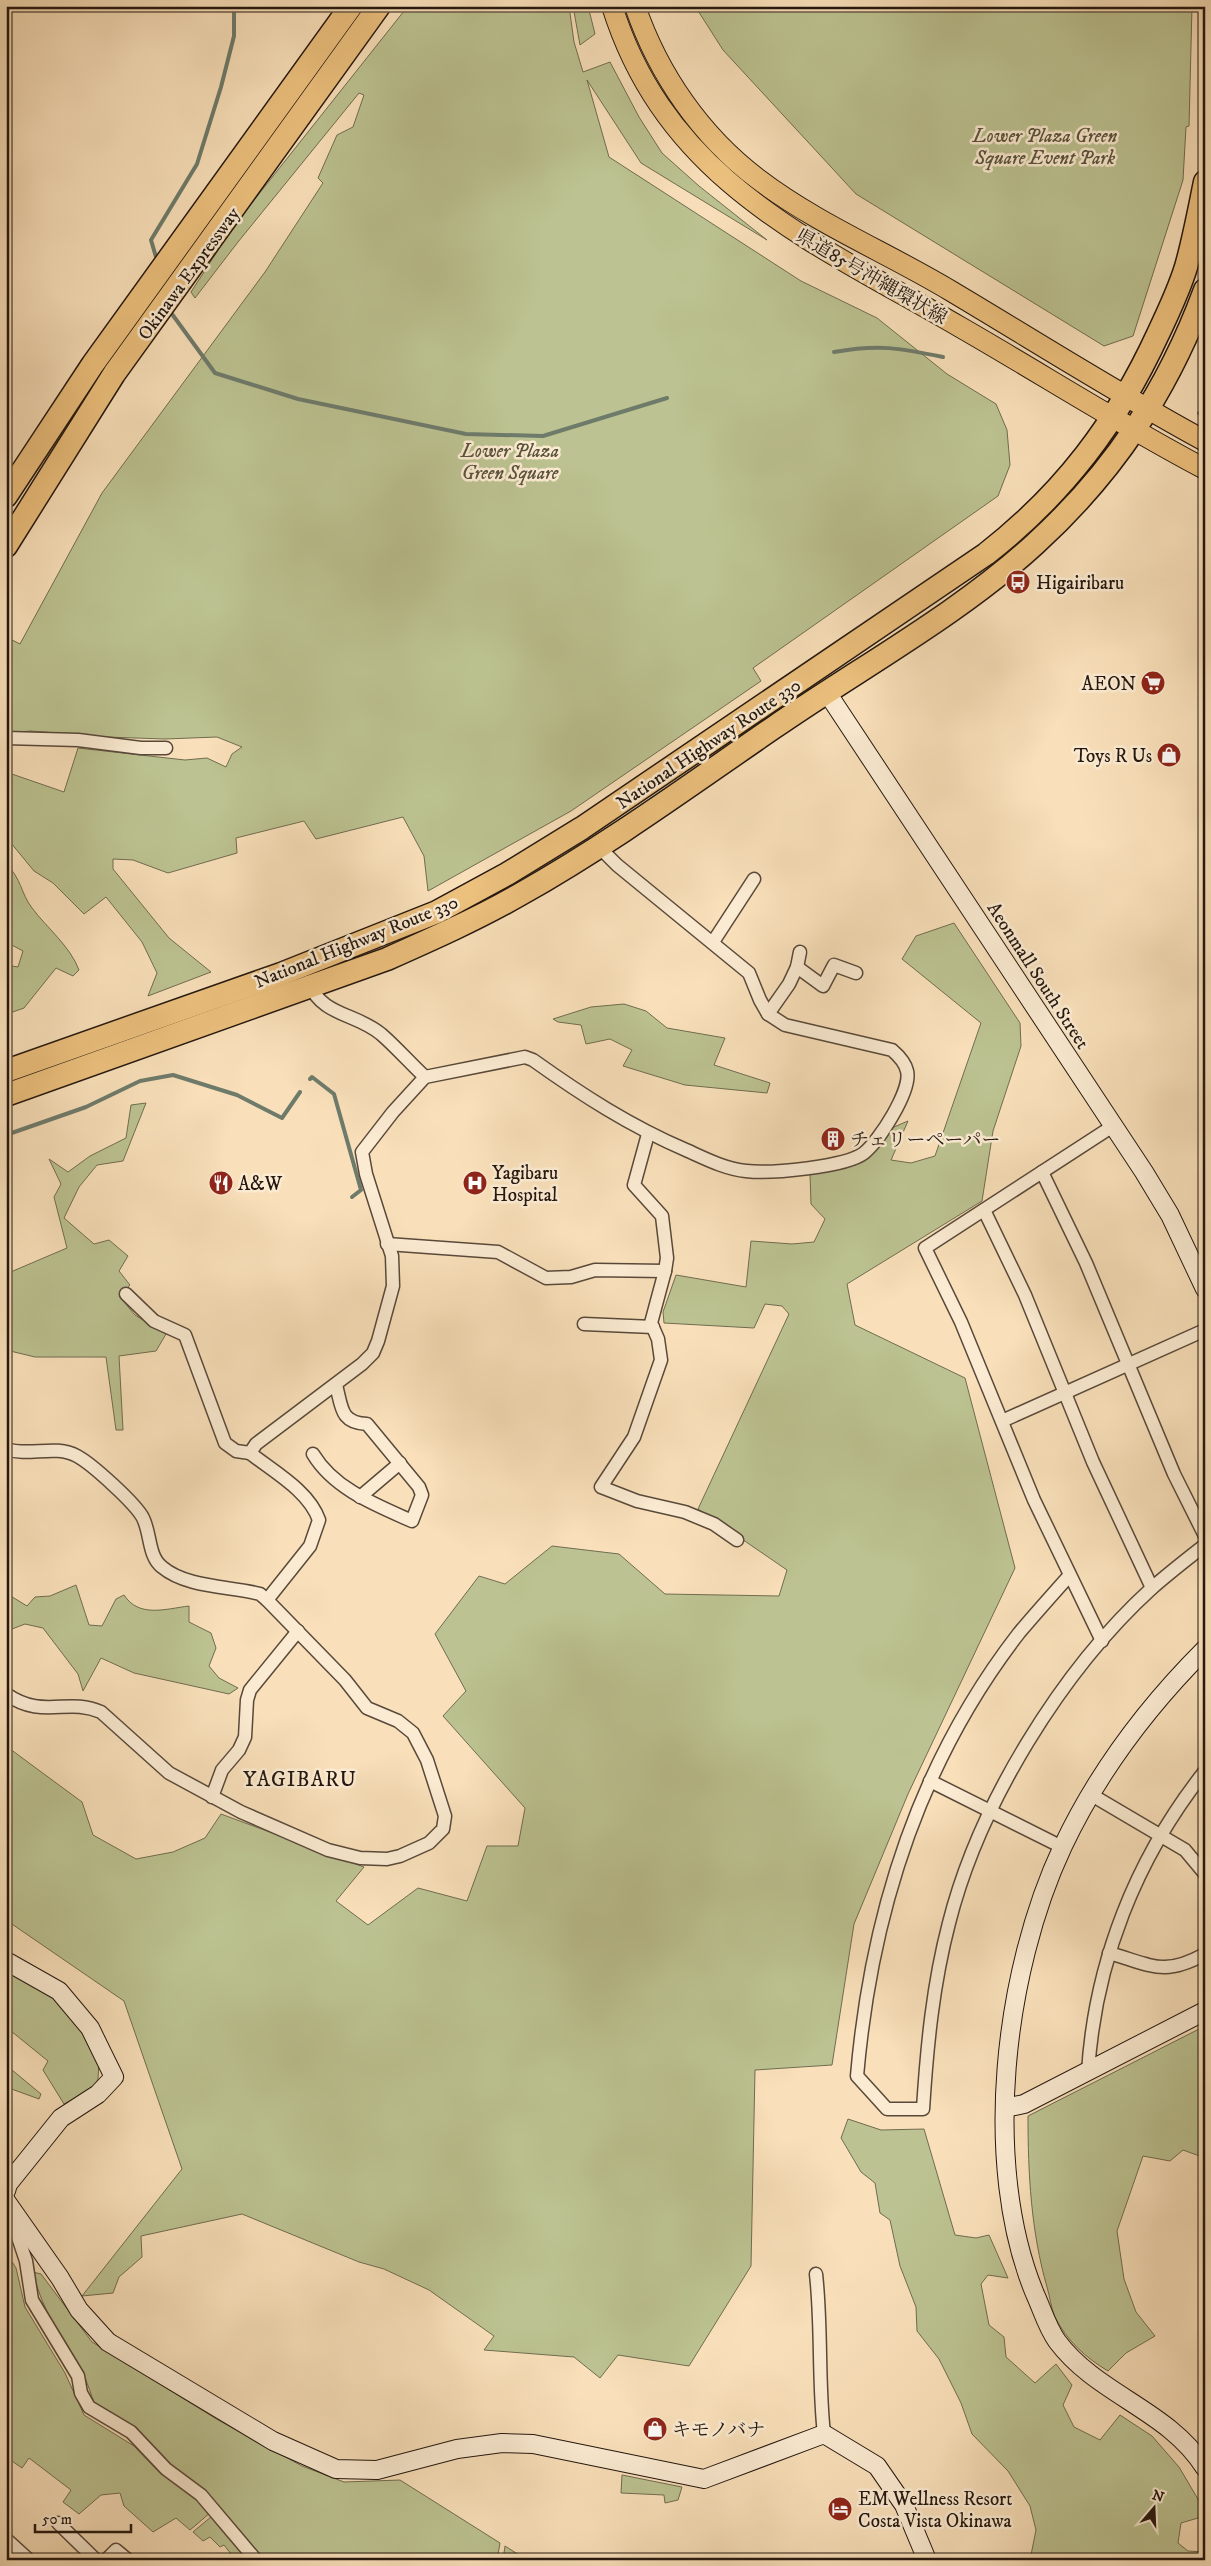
<svg xmlns="http://www.w3.org/2000/svg" width="1211" height="2566" font-family="'IM FELL DW Pica','Noto Serif JP',serif">
	<rect width="100%" height="100%" fill="#f9e0ba"/>
	<filter id="stains"><feTurbulence type="fractalNoise" baseFrequency=".004" numOctaves="4"/><feColorMatrix values="0 0 0 0 .2 0 0 0 0 .09 0 0 0 0 .02 0 0 0 .5 -.17"/></filter>
	<radialGradient id="worn" r=".72"><stop offset=".6" stop-color="#630" stop-opacity="0"/><stop offset="1" stop-color="#630" stop-opacity=".3"/></radialGradient>
	<g fill="#bcc291" stroke="#706c50">
		<polygon points="408,6 569,6 574,42 583,72 610,62 639,117 662,153 699,186 767,240 641,163 587,80 609,157 801,281 877,318 947,374 996,404 1007,430 1010,465 998,496 753,668 761,681 571,811 428,891 424,856 403,817 316,839 304,821 236,838 237,853 168,873 133,860 113,859 113,869 169,938 211,972 148,996 157,973 142,942 106,897 84,914 53,883 34,871 11,843 6,847 6,772 64,792 78,748 185,760 207,758 226,767 232,754 242,747 217,737 165,739 106,737 31,731 6,733 6,637 20,644 102,493 265,272 323,183 318,178 337,135 353,127 364,95 359,93 238,242 195,298 191,292 235,224"/>
		<polygon points="573,6 588,6 595,34 580,45"/>
		<polygon points="695,6 1192,6 1189,126 1186,127 1183,180 1133,336 1104,346 856,194 723,50"/>
		<path d="M6 864C22 879 20 892 32 908 47 928 70 946 79 970L73 976 56 968 24 1008 7 1014 6 965 18 967 23 951 6 942Z"/>
		<polygon points="954,923 1020,1023 1021,1046 993,1131 982,1201 847,1284 855,1325 965,1378 1015,1568 908,1794 854,1924 832,2065 755,2070 751,2266 689,2366 618,2355 600,2378 574,2357 484,2350 494,2336 429,2290 384,2269 359,2262 242,2214 141,2236 142,2257 119,2277 113,2293 82,2296 182,2169 124,2001 6,1920 6,1746 82,1802 93,1835 136,1859 173,1852 205,1838 221,1814 364,1867 336,1901 368,1925 418,1888 467,1901 487,1846 518,1846 525,1808 443,1716 466,1691 435,1634 479,1576 505,1584 552,1546 619,1554 665,1594 779,1596 787,1570 698,1509 789,1314 782,1306 765,1304 754,1328 664,1323 663,1312 676,1275 746,1287 751,1241 792,1244 814,1242 825,1219 811,1204 810,1174 874,1149 894,1127 908,1121 891,1160 911,1163 935,1156 981,1023 902,959 916,936"/>
		<polygon points="624,1004 646,1011 667,1028 725,1038 714,1065 770,1083 767,1093 685,1085 623,1066 632,1050 610,1039 586,1044 581,1025 558,1022 553,1019 591,1007"/>
		<polygon points="146,1103 123,1161 97,1165 79,1187 64,1218 94,1244 109,1240 128,1256 119,1271 130,1285 119,1296 135,1315 166,1334 156,1351 119,1356 123,1430 116,1430 106,1357 35,1357 6,1350 6,1274 67,1248 54,1197 61,1184 49,1159 68,1172 90,1156 126,1138 131,1105"/>
		<path d="M76 1585 89 1625 102 1626 116 1599 124 1595C139 1618 165 1609 189 1606V1622L211 1633 216 1648 209 1666 219 1678 238 1688 229 1694 134 1673 101 1658 83 1691 78 1674 43 1628 25 1624 12 1629 6 1619 9 1595 27 1606 35 1597 50 1596Z"/>
		<polygon points="6,1970 60,2002 90,2038 99,2061 98,2079 94,2088 64,2104 43,2070 48,2061 6,2027"/>
		<path d="M1205 2026V2158L1183 2150 1170 2161 1143 2156 1117 2231 1124 2279 1136 2312 1155 2336 1126 2353 1108 2371C1086 2358 1067 2341 1055 2317 1051 2308 1050 2297 1047 2287 1031 2231 1028 2174 1028 2116Z"/>
		<polygon points="6,2065 41,2094 39,2099 6,2087"/>
		<polygon points="848,2119 881,2130 924,2129 955,2235 976,2238 989,2235 1008,2278 988,2275 981,2284 989,2325 1004,2337 1006,2357 1035,2383 1056,2364 1072,2385 1063,2405 1074,2427 1100,2440 1120,2415 1152,2436 1179,2467 1205,2511 1205,2516 1181,2523 1178,2543 1188,2551 1205,2552 1205,2560 1030,2560 1036,2530 1030,2506 1008,2471 972,2434 961,2403 939,2359 917,2331 916,2307 900,2266 890,2220 880,2213 875,2183 861,2172 841,2138"/>
		<polygon points="9,2257 16,2268 25,2307 65,2373 84,2415 134,2446 157,2470 189,2493 210,2513 190,2530 176,2518 153,2532 124,2506 120,2493 101,2495 79,2514 63,2502 71,2490 29,2458 22,2468 6,2457 6,2258"/>
		<path d="M33 2272 41 2274 92 2342 218 2420 302 2466 344 2482 400 2480 500 2543 497 2560H261L257 2553 95 2404C90 2394 88 2382 82 2372 62 2338 42 2311 33 2272Z"/>
		<polygon points="622,2475 682,2487 678,2500 665,2503 664,2495 621,2493"/>
		<polygon points="212,2516 245,2553 235,2559 224,2545 220,2547 210,2537 203,2541 193,2532"/>
		<polygon points="505,2546 527,2560 503,2560"/>
	</g>
	<g fill="none" stroke-linecap="round" stroke-linejoin="round">
		<g stroke="#6e7b6b" stroke-width="4">
			<polyline points="156,257 151,240 197,164 221,87 234,36 234,6"/>
			<polyline points="172,314 215,373 298,399 466,434 543,436 667,398"/>
			<path d="M834 352C879 344 899 348 943 357"/>
			<polyline points="1199,413 1205,410"/>
			<polyline points="310,1079 312,1077 334,1094 361,1190 352,1197"/>
			<polyline points="6,1135 86,1107 140,1081 173,1075 237,1095 282,1118 300,1092"/>
		</g>
		<defs>
			<g id="street">
				<polyline points="6,738 78,740 141,748 166,748"/>
				<polyline points="713,942 754,879"/>
				<polyline points="797,967 800,952"/>
				<path d="M308 982C323 1017 354 1012 381 1034 396 1047 410 1063 425 1077"/>
				<polyline points="768,1014 789,984 797,967 823,986 834,965 856,973"/>
				<polyline points="1042,1172 1086,1263 1174,1474 1205,1536"/>
				<polyline points="984,1210 1025,1295 1093,1462 1152,1588"/>
				<polyline points="387,1244 498,1252 546,1278 571,1277 595,1270 665,1271 667,1258 662,1216 634,1185 648,1134"/>
				<polyline points="665,1271 651,1323 658,1339 661,1360 634,1437 601,1487 637,1501 685,1512 714,1524 737,1540"/>
				<polyline points="126,1294 154,1321 185,1335 225,1443 236,1451 250,1453"/>
				<polyline points="584,1324 653,1327"/>
				<polyline points="1002,1421 1205,1330"/>
				<path d="M6 1449C29 1457 55 1444 77 1456 92 1464 136 1504 143 1518 151 1534 148 1556 162 1567 187 1588 230 1586 260 1594L267 1600"/>
				<path d="M313 1454C334 1489 376 1505 412 1521L422 1495 419 1487 367 1424C340 1423 342 1407 336 1385"/>
				<polyline points="360,1497 400,1463"/>
				<path d="M1069 1576C1052 1595 1035 1614 1019 1633 919 1762 871 1915 857 2076L887 2109H923C927 2046 933 1984 949 1923 979 1804 1062 1670 1152 1588 1169 1573 1187 1559 1205 1545"/>
				<polyline points="1102,1641 1034,1500 961,1322 925,1248 1113,1126"/>
				<path d="M6 1694C43 1720 67 1697 101 1712L169 1773 241 1812 328 1850 360 1858 387 1859 400 1856 429 1843 443 1829 445 1816 427 1760 413 1733 398 1721 367 1708 345 1680 267 1600 310 1546 319 1520C309 1491 274 1472 250 1453L256 1444 362 1364 373 1353 378 1341 393 1286 392 1256 366 1174 362 1152 393 1112 425 1077 525 1057 533 1060C582 1095 630 1126 686 1150 704 1158 725 1169 746 1171 770 1174 846 1167 864 1153 879 1141 912 1090 907 1071 905 1062 899 1056 892 1050L785 1025 768 1014 760 1000 749 973 617 865 599 847"/>
				<polyline points="930,1781 1062,1847"/>
				<polyline points="1090,1794 1185,1850 1205,1874"/>
				<polyline points="212,1797 222,1770 239,1750 245,1737 247,1700 250,1690 298,1631"/>
				<path d="M1109 1953C1152 1965 1163 1977 1205 1954"/>
				<path d="M1088 2072C1095 1962 1136 1858 1205 1771"/>
				<polyline points="10,2213 26,2261 32,2300 78,2376 81,2393 89,2407 131,2432 166,2469 201,2495 256,2560"/>
				<path d="M816 2274C822 2328 818 2381 824 2434"/>
				<polyline points="58,2523 96,2560"/>
				<polyline points="6,2539 29,2560"/>
				<polyline points="106,2560 116,2550 128,2560"/>
			</g>
			<g id="secondary">
				<polyline points="826,691 1144,1172 1170,1215 1205,1289"/>
				<path d="M1205 1649C1147 1707 1098 1772 1063 1846 1004 1971 981 2164 1035 2294 1042 2309 1047 2327 1057 2341 1097 2395 1169 2410 1205 2468"/>
				<polyline points="6,1961 59,1991 90,2028 114,2077 98,2094 61,2118 8,2184 6,2191"/>
				<polyline points="1005,2108 1024,2104 1205,2011"/>
				<polyline points="6,2201 60,2278 79,2310 108,2342 273,2441 336,2469 377,2470 457,2449 502,2443 533,2444 704,2479 824,2434 877,2466 904,2505 927,2560"/>
			</g>
			<g id="primary">
				<path d="M612 6C667 182 814 242 960 327 1042 374 1121 425 1205 469"/>
				<path d="M635 6C658 74 701 136 758 179 817 224 888 253 951 291 1035 341 1118 394 1205 441"/>
			</g>
			<g id="highway">
				<polyline points="6,496 93,364 351,6"/>
				<polyline points="6,546 114,374 379,6"/>
				<path d="M6 1071 281 974 437 912 507 874 582 828 986 554C1063 494 1117 423 1158 334 1168 313 1179 290 1186 267 1194 239 1199 211 1205 182"/>
				<path d="M6 1095 387 959C432 939 477 919 519 895 608 845 690 785 773 728 858 669 959 614 1035 544 1114 472 1168 390 1205 290"/>
			</g>
		</defs>
		<use href="#street" stroke="#59493a" stroke-width="15"/>
		<use href="#secondary" stroke="#24170f" stroke-width="20"/>
		<use href="#primary" stroke="#24170f" stroke-width="22"/>
		<use href="#highway" stroke="#24170f" stroke-width="25"/>
		<use href="#street" stroke="#fbebd2" stroke-width="12"/>
		<use href="#secondary" stroke="#fbebd2" stroke-width="18"/>
		<use href="#primary" stroke="#ecc07d" stroke-width="20"/>
		<use href="#highway" stroke="#ecc07d" stroke-width="22"/>
	</g>
	<defs>
		<symbol id="bus-disc" viewBox="-11 -11 22 22"><circle r="9.5" fill="#8f2418" stroke="#fbebd2"/><path d="M-5-6H5V4H4V6H2V4H-2V6H-4V4H-5ZM-3.5-4V0h7V-4ZM-3.5 1.2v1.5H-2V1.2ZM2 1.2v1.5H3.5V1.2Z" fill="#fff"/></symbol>
		<symbol id="supermarket-disc" viewBox="-11 -11 22 22"><circle r="9.5" fill="#8f2418" stroke="#fbebd2"/><path d="M-6-5.5h2.5l.6 2H6L4.5 2H-2.5L-4.4-4H-6ZM-1.5 3.2a1.3 1.3 0 1 0 .1 0ZM3 3.2a1.3 1.3 0 1 0 .1 0Z" fill="#fff"/></symbol>
		<symbol id="shop-disc" viewBox="-11 -11 22 22"><circle r="9.5" fill="#8f2418" stroke="#fbebd2"/><path d="M-5-2.5h2.3a2.7 3.5 0 0 1 5.4 0H5L5.5 6h-11ZM-1.5-2.5h3a1.5 2.3 0 0 0-3 0Z" fill="#fff"/></symbol>
		<symbol id="building-disc" viewBox="-11 -11 22 22"><circle r="9.5" fill="#8f2418" stroke="#fbebd2"/><path d="M-4-6H4V6H1V3H-1V6H-4ZM-2.5-4.3h1.7v1.8h-1.7ZM.8-4.3h1.7v1.8H.8ZM-2.5-1h1.7V.8h-1.7ZM.8-1h1.7V.8H.8Z" fill="#fff"/></symbol>
		<symbol id="restaurant-disc" viewBox="-11 -11 22 22"><circle r="9.5" fill="#8f2418" stroke="#fbebd2"/><path d="M-5-6h1v4h1v-4h1v4h1v-4h1v5L-1.5 .5V6h-2V.5L-5-1ZM5-6V6H3V1.5H1.5Q1.5-4 5-6Z" fill="#fff"/></symbol>
		<symbol id="hospital-disc" viewBox="-11 -11 22 22"><circle r="9.5" fill="#8f2418" stroke="#fbebd2"/><path d="M-5-5h3v3.5h4V-5h3V5h-3V1.5h-4V5h-3Z" fill="#fff"/></symbol>
		<symbol id="hotel-disc" viewBox="-11 -11 22 22"><circle r="9.5" fill="#8f2418" stroke="#fbebd2"/><path d="M-6-4.5h1.5V1H6V5H4.5V3h-9V5H-6ZM-4 0a1.8 1.8 0 1 1 3.6 0ZM.5 0V-2.5h3Q6-2.5 6 0Z" fill="#fff"/></symbol>
	</defs>
	<g fill-rule="evenodd">
		<use href="#bus-disc" x="1004" y="568" width="28" height="28"/>
		<use href="#supermarket-disc" x="1139" y="669" width="28" height="28"/>
		<use href="#shop-disc" x="1155" y="741" width="28" height="28"/>
		<use href="#building-disc" x="819" y="1125" width="28" height="28"/>
		<use href="#restaurant-disc" x="207" y="1169" width="28" height="28"/>
		<use href="#hospital-disc" x="461" y="1169" width="28" height="28"/>
		<use href="#shop-disc" x="641" y="2415" width="28" height="28"/>
		<use href="#hotel-disc" x="826" y="2495" width="28" height="28"/>
	</g>
	<g text-anchor="middle" stroke-width="5" stroke-linejoin="round" paint-order="stroke">
		<g font-size="19" font-style="italic" fill="#59533c" stroke="#fbebd2">
			<text x="1045" y="142">Lower Plaza Green<tspan x="1045" dy="22">Square Event Park</tspan></text>
			<text x="510" y="457">Lower Plaza<tspan x="510" dy="22">Green Square</tspan></text>
		</g>
		<g font-size="19" fill="#24170f" stroke="#fbebd2">
			<text transform="translate(188 273) rotate(-54)" y="7">Okinawa Expressway</text>
			<text transform="translate(872 276) rotate(30)" y="7">県道85号沖縄環状線</text>
			<text transform="translate(708 743) rotate(-34)" y="7">National Highway Route 330</text>
			<text transform="translate(356 941) rotate(-22)" y="7">National Highway Route 330</text>
			<text transform="translate(1039 975) rotate(57)" y="7">Aeonmall South Street</text>
		</g>
		<g font-size="19" fill="#24170f" stroke="#fbebd2" text-anchor="start">
			<text x="1036" y="589">Higairibaru</text>
			<text x="1136" y="690" text-anchor="end">AEON</text>
			<text x="1152" y="762" text-anchor="end">Toys R Us</text>
			<text x="850" y="1146">チェリーペーパー</text>
			<text x="492" y="1179">Yagibaru<tspan x="492" dy="22">Hospital</tspan></text>
			<text x="238" y="1190">A&amp;W</text>
			<text x="672" y="2436">キモノバナ</text>
			<text x="858" y="2505">EM Wellness Resort<tspan x="858" dy="22">Costa Vista Okinawa</tspan></text>
		</g>
		<g font-size="21" letter-spacing="1" fill="#24170f" stroke="#fbebd2">
			<text x="300" y="1786">YAGIBARU</text>
		</g>
	</g>
	<rect width="1211" height="2566" fill="none" stroke="#f9e0ba" stroke-width="25"/>
	<rect x="8" y="8" width="1196" height="2551" fill="none" stroke="#24170f" stroke-width="2.5"/>
	<rect x="12" y="12" width="1186" height="2541" fill="none" stroke="#24170f"/>
	<g transform="translate(1154 2508) rotate(19)" stroke="#fbebd2" stroke-width="4" paint-order="stroke">
	<path d="M0-4L9 19L0 12L-9 19Z" fill="#24170f"/>
	<text y="-8" font-size="14" font-weight="bold" text-anchor="middle" fill="#24170f">N</text>
	</g>
	<path d="M35 2524v8h96v-8" fill="none" stroke="#24170f" stroke-width="2.5"/>
	<text x="42" y="2524" font-size="15" fill="#24170f" stroke="#fbebd2" stroke-width="4" paint-order="stroke">50 m</text>
	<rect width="100%" height="100%" filter="url(#stains)"/>
	<rect width="100%" height="100%" fill="url(#worn)"/>
</svg>
